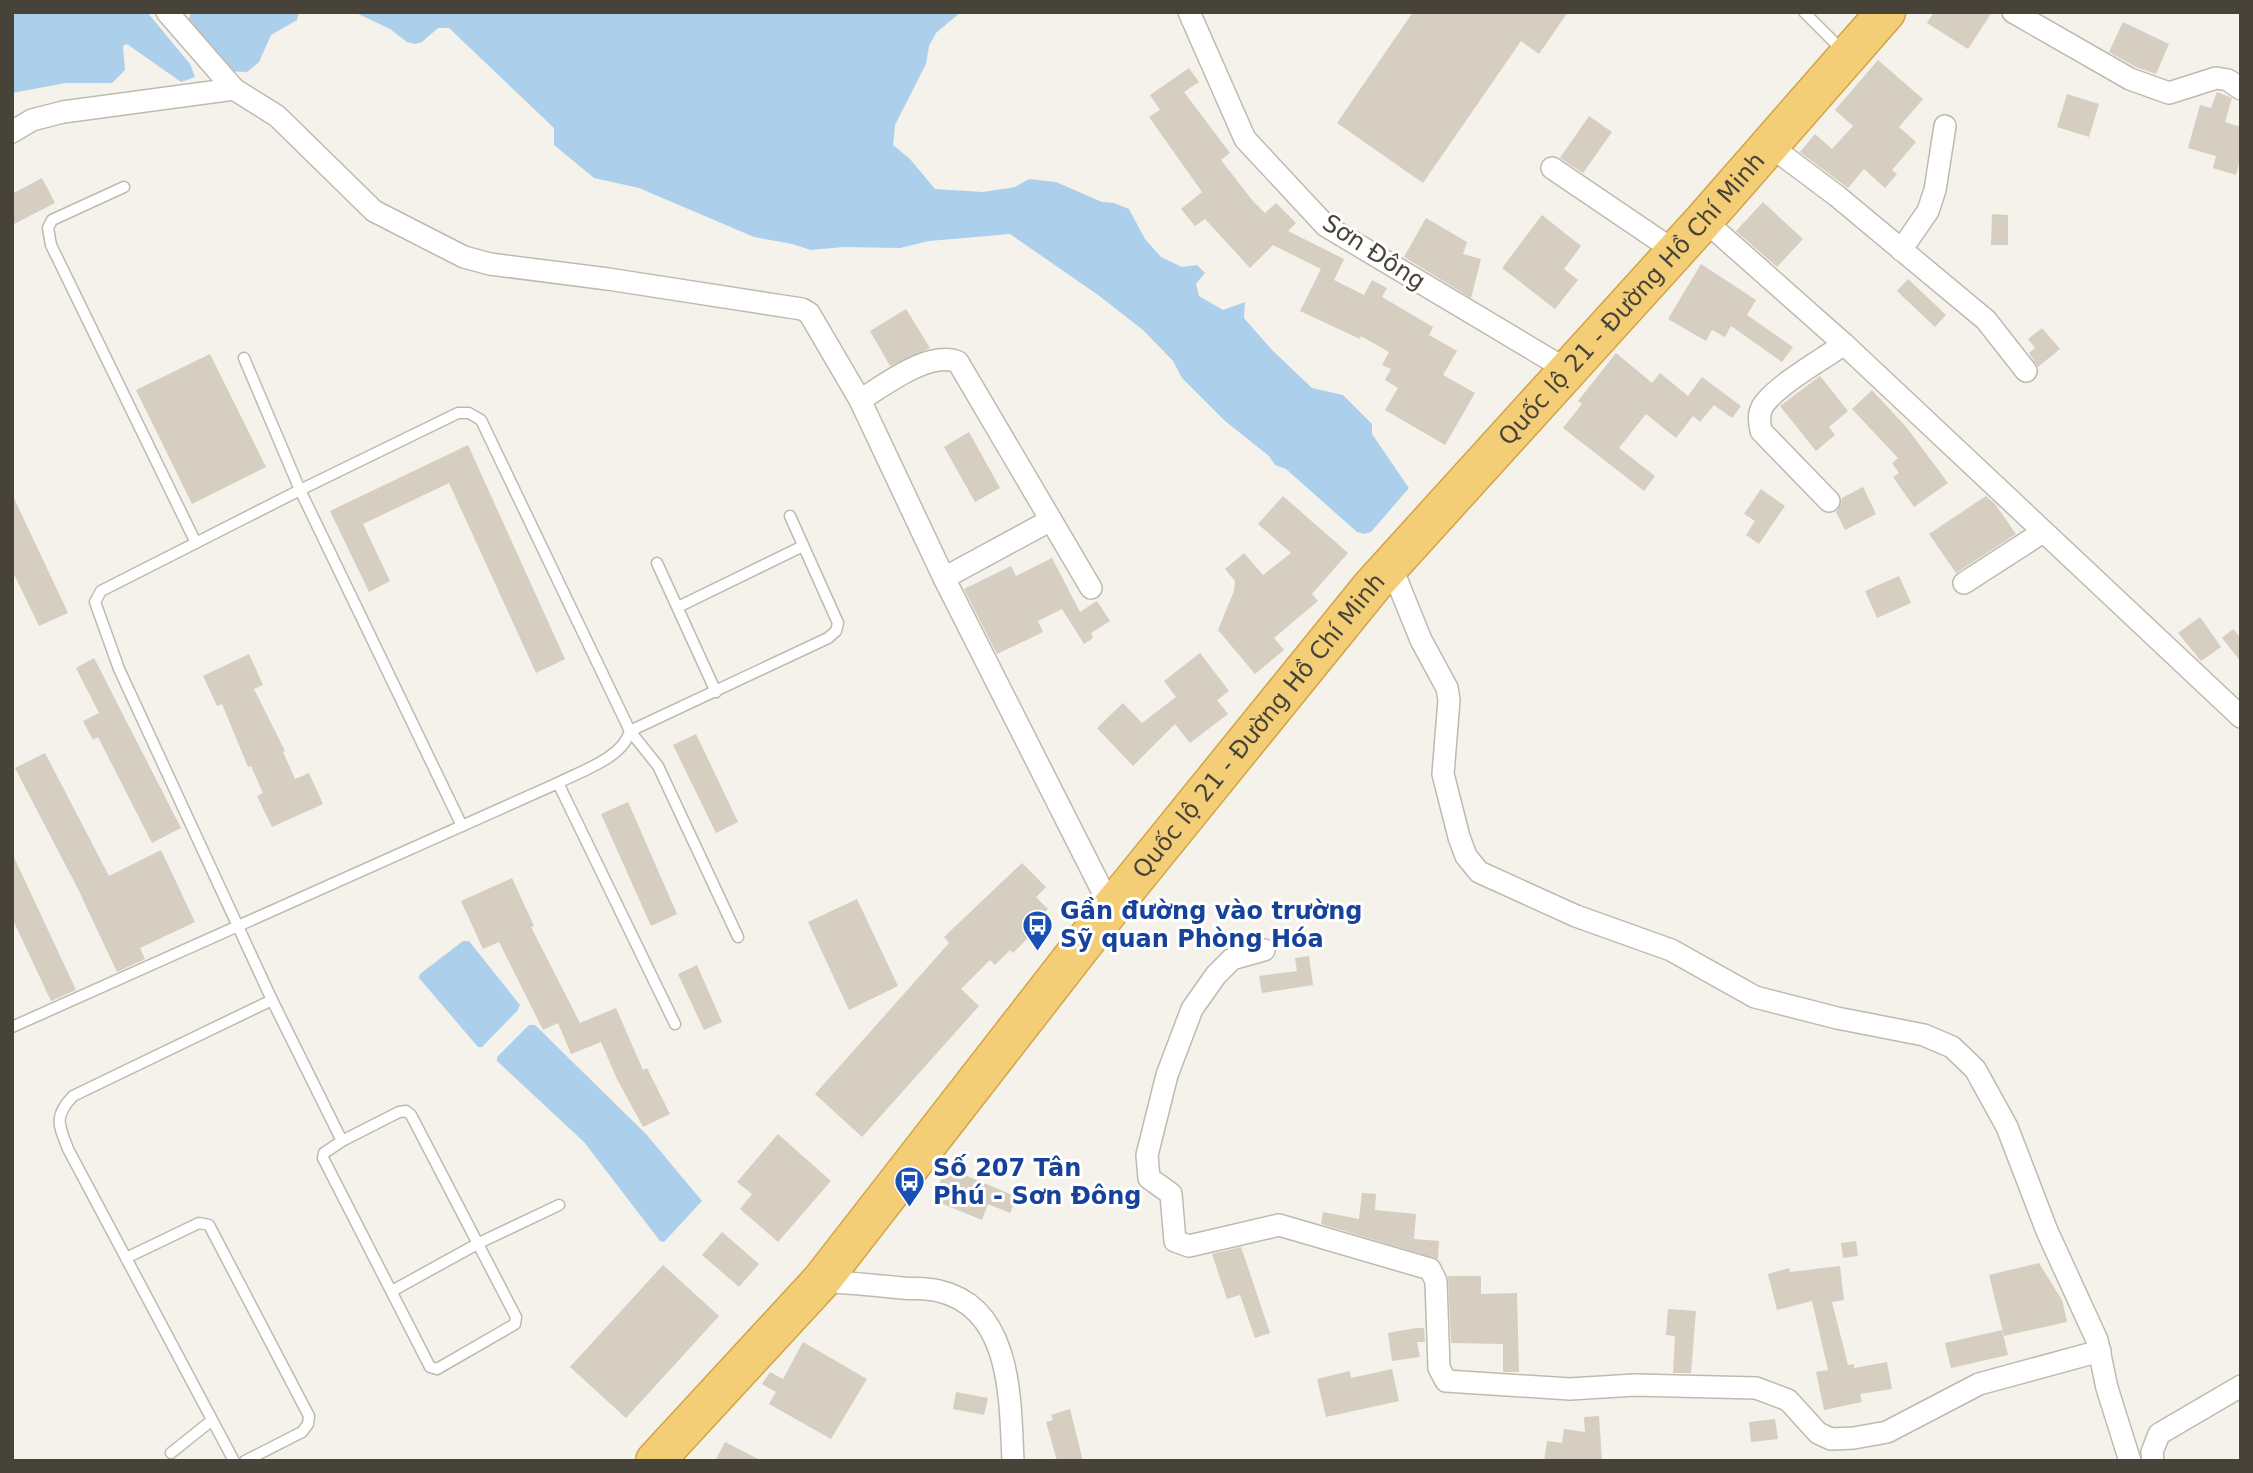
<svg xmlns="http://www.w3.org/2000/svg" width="2253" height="1473" font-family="'DejaVu Sans',sans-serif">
	<rect width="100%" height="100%" fill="#f4f2eb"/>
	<g fill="#acd0ec">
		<polygon points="12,12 147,12 190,64 195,77 181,82 127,44 123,46 125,70 112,83 66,83 12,93"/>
		<polygon points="191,12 299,12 297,20 271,35 259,62 247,72 221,71 188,22"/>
		<polygon points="354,12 961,12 936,33 929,46 926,64 895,125 893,145 910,159 935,189 983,192 1015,187 1029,179 1056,182 1102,202 1114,203 1129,209 1145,239 1161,257 1182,267 1197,265 1205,273 1196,284 1199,296 1223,310 1245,302 1244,318 1272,350 1312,388 1343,395 1372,424 1372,434 1409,488 1371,532 1364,534 1357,532 1286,469 1275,465 1269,456 1225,421 1182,378 1173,361 1143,330 1098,295 1010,234 929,241 900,248 843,247 811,250 792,244 754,237 639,188 594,178 554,145 554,128 449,28 438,28 422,42 415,44 407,42 390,29"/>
		<polygon points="463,941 469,941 520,1005 518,1010 482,1047 478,1047 419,978 420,974"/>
		<polygon points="529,1025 535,1025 646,1134 702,1201 664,1242 660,1241 584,1142 497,1061 497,1057"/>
	</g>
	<g fill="#d5cec1">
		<polygon points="1413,12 1568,12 1539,54 1521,41 1423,183 1337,123"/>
		<polygon points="1934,12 1992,12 1968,49 1927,23"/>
		<polygon points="2123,22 2169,44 2156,74 2136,67 2109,52"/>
		<polygon points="1878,60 1923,99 1899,127 1916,142 1892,170 1897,174 1885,188 1864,169 1848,188 1800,152 1815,134 1832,149 1853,126 1835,110"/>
		<polygon points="1189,68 1199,82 1184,92 1230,153 1221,160 1252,200 1265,213 1276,203 1296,223 1288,231 1344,259 1334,280 1364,295 1372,280 1387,288 1382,297 1433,327 1429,335 1457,351 1443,375 1475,393 1445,445 1385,410 1398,388 1385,380 1391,369 1382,365 1389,352 1361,336 1360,339 1300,311 1321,269 1273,245 1250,268 1205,219 1195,226 1181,209 1202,192 1149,117 1160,110 1150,95"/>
		<polygon points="2217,92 2232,98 2225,122 2241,127 2241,155 2236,175 2213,168 2216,156 2188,148 2200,105 2211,108"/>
		<polygon points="2067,94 2099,104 2089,137 2057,127"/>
		<polygon points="1589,116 1612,132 1583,173 1560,158"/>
		<polygon points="42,178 55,203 12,225 12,194"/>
		<polygon points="1763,202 1803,239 1777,267 1736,231"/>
		<polygon points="1992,214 2008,215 2008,245 1991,245"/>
		<polygon points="1542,215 1581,246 1564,269 1578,280 1555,309 1502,268"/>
		<polygon points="1426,218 1467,242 1463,254 1481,259 1471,298 1404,257"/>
		<polygon points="1701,264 1756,300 1747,315 1793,347 1782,362 1731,326 1725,337 1712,330 1706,341 1668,319"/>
		<polygon points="1908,279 1946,315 1935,327 1897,291"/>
		<polygon points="906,309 930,348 890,366 870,331"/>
		<polygon points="2042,328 2060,349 2038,367 2029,353 2035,348 2028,339"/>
		<polygon points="1616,353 1652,383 1660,373 1688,396 1702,377 1741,406 1732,418 1714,405 1700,422 1693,416 1676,438 1646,414 1619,448 1655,476 1644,491 1563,428 1582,404 1578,401"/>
		<polygon points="210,354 266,467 192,504 136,390"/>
		<polygon points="1820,376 1848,411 1829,427 1835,435 1816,451 1780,406"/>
		<polygon points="1872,390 1907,428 1948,483 1914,507 1893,477 1899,473 1892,463 1898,458 1852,409"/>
		<polygon points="969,432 1000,488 975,502 944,447"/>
		<polygon points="468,445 565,659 536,673 449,483 363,524 390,581 369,592 330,511"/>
		<polygon points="1863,487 1876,514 1845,530 1836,512 1841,505 1842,498"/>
		<polygon points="1761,489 1785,506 1759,544 1746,535 1755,521 1744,514"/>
		<polygon points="12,494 68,613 39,626 12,570"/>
		<polygon points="1283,496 1348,553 1312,594 1318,601 1274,638 1284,650 1255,674 1218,630 1234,591 1235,581 1225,569 1244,553 1263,575 1291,553 1258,524"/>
		<polygon points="1986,496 1995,504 2016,534 1956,573 1929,534"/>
		<polygon points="1052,558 1080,612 1097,601 1110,621 1091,633 1093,638 1084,644 1062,609 1038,621 1043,632 997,654 964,589 1011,566 1016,576"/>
		<polygon points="1899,576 1911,603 1877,618 1865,591"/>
		<polygon points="2200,617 2221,647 2201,661 2178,633"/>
		<polygon points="2233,629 2241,638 2241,662 2222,638"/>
		<polygon points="1200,653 1229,691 1217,700 1228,714 1190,743 1175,724 1133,766 1097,728 1123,703 1142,723 1176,697 1164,681"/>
		<polygon points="249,654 263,685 254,689 285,751 283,752 295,779 309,773 323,804 272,827 257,796 263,793 251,766 248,767 222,704 217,706 203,676"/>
		<polygon points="94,658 181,828 152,843 98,737 93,740 83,721 99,713 76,668"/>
		<polygon points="696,734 738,822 716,833 673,745"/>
		<polygon points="45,753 109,876 161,850 195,922 140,948 145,959 117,972 78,889 15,768"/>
		<polygon points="628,802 677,914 651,926 601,814"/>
		<polygon points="12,853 76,990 51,1001 12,918"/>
		<polygon points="1022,863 1046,887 1036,897 1048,909 1039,918 1044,922 1013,953 1010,950 995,965 990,960 961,989 979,1006 862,1137 815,1094 949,943 944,937"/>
		<polygon points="512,878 534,926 531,927 580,1023 616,1008 643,1070 647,1068 670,1114 643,1127 617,1079 601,1042 571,1054 558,1023 543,1030 499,942 483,949 461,901"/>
		<polygon points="857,899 898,986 849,1010 808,922"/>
		<polygon points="1309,956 1313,985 1262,993 1259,976 1297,971 1295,958"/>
		<polygon points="697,965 722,1022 704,1030 678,974"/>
		<polygon points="778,1134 831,1181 778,1242 740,1209 752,1194 737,1182"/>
		<polygon points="946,1167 1017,1197 1010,1213 988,1204 982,1220 933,1200"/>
		<polygon points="1362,1193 1376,1194 1375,1210 1416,1214 1414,1239 1439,1241 1438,1259 1321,1224 1323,1212 1359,1219"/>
		<polygon points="722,1232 759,1264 739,1287 702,1255"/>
		<polygon points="1856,1241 1858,1256 1843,1258 1841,1243"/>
		<polygon points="1241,1247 1270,1333 1255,1338 1240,1295 1227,1299 1212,1254"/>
		<polygon points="2039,1263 2062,1300 2067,1322 2004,1336 1989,1275"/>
		<polygon points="663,1265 719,1316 626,1418 570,1367"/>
		<polygon points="1840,1266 1844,1300 1832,1302 1848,1365 1854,1364 1854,1368 1887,1362 1892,1389 1860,1394 1862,1402 1824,1410 1816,1372 1828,1370 1812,1301 1777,1310 1768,1274 1789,1268 1790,1272"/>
		<polygon points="1448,1276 1481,1276 1481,1294 1517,1293 1519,1372 1503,1372 1503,1344 1451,1343"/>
		<polygon points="1668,1309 1696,1311 1691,1373 1673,1373 1675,1336 1666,1335"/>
		<polygon points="1416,1328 1424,1328 1425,1342 1417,1342 1420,1357 1392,1361 1388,1333"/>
		<polygon points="2002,1330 2008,1355 1951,1368 1945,1343"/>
		<polygon points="803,1342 867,1379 831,1439 769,1404 776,1392 762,1384 770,1372 783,1379"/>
		<polygon points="1392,1369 1399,1401 1326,1417 1317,1379 1350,1371 1351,1378"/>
		<polygon points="956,1392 988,1398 984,1415 953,1409"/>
		<polygon points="1070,1409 1083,1461 1057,1461 1046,1422 1053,1420 1051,1415"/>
		<polygon points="1599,1416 1602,1461 1544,1461 1547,1441 1562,1443 1564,1429 1585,1432 1584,1417"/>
		<polygon points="1775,1419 1778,1439 1751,1442 1749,1422"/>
		<polygon points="725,1442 762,1461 715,1461"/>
	</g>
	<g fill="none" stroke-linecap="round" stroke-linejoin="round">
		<defs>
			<g id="lane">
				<polyline points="1804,12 1843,51"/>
				<polyline points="124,187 52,220 48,228 51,245 196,543"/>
				<polyline points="244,358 300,490 101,591 95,602 119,669 272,1000 342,1141 324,1153 323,1158 430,1367 437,1369 515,1324 516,1317 411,1115 406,1111 399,1112 342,1141"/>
				<polyline points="657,563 716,692"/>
				<polyline points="678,607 803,546"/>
				<polyline points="630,731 658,766 738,937"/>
				<polyline points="558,783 675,1024"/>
				<polyline points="462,826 300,490 458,413 469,413 481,420 630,731 828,638 836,631 838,623 790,516"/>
				<path d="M12 1027 558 783C581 771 623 758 630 731"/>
				<polyline points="126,1258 199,1223 209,1225 309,1416 308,1424 302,1432 245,1461"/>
				<polyline points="392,1291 479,1243 559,1205"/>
				<polyline points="171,1453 211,1421"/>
				<path d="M234 1461 68 1149C59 1125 53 1117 73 1096L272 1000"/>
			</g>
			<g id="street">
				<polyline points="167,12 234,89 277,116 374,211 464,257 490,264 608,279 802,309 809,313 860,400 944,578 1111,908"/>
				<polyline points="1189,12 1245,139 1326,226 1569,371"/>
				<polyline points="2013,12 2130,79 2169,93 2216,78 2228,80 2241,89"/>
				<polyline points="12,132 32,120 63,112 234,89"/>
				<polyline points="1769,145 1837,196 1986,320 2026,371"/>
				<polyline points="1552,168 1676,252"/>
				<polyline points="1704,220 1844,344 2241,717"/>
				<polyline points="1901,250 1928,211 1935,190 1945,126"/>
				<path d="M860 400C885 385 929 350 958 362L1091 588"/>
				<path d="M1829 501 1761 431C1759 421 1758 412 1764 404 1780 383 1822 360 1844 344"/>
				<polyline points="1391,566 1421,640 1447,688 1449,700 1443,774 1459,837 1466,856 1479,872 1576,916 1671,950 1755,997 1837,1018 1924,1035 1952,1047 1975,1069 2007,1127 2047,1231 2097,1340 2107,1388 2130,1461"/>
				<polyline points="944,578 1051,520"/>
				<polyline points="1964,583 2043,532"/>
				<polyline points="1264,950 1232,959 1216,975 1192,1009 1167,1075 1147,1155 1149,1178 1171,1194 1175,1241 1189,1246 1279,1225 1430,1269 1436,1281 1439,1368 1446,1381 1570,1389 1635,1385 1756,1388 1788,1400 1818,1433 1831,1439 1854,1438 1887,1432 1979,1384 2100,1351"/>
				<path d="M821 1281C848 1283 875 1285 902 1288 914 1289 928 1288 939 1291 1013 1308 1010 1402 1013 1461"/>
				<polyline points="2153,1461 2152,1452 2159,1434 2241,1386"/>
			</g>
			<g id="highway">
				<path id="s1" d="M655 1461 821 1281 1111 908 1372 586 1704 220 1886 12"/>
			</g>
		</defs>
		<use href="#lane" stroke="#bfbaae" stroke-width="13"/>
		<use href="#street" stroke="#bfbaae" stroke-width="24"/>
		<use href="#highway" stroke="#d3a445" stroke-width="41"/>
		<use href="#lane" stroke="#fff" stroke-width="10"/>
		<use href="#street" stroke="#fff" stroke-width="21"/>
		<use href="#highway" stroke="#f4ce76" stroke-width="38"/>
	</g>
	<defs>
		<symbol id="bus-pin" viewBox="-11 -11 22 30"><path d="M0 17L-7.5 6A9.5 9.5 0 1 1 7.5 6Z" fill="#1a4fb4" stroke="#fff"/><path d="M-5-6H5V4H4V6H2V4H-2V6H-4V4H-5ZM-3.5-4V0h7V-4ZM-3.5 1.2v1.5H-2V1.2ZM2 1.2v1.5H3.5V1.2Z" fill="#fff"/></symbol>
	</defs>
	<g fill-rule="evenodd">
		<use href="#bus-pin" x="1020" y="908" width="35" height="47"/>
		<use href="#bus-pin" x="892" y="1164" width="35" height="47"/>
	</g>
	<g text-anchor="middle" stroke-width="6" stroke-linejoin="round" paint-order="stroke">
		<g font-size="24" fill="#484339" stroke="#fff">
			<text transform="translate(1374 252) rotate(33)" y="8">Sơn Đông</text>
			<text dy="8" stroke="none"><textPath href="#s1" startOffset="1519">Quốc lộ 21 - Đường Hồ Chí Minh</textPath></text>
			<text dy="8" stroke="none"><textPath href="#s1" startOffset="952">Quốc lộ 21 - Đường Hồ Chí Minh</textPath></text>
		</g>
		<g font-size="24" font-weight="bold" fill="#164399" stroke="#fff" text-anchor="start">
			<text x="1060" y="919">Gần đường vào trường<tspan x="1060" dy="28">Sỹ quan Phòng Hóa</tspan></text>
			<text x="933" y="1176">Số 207 Tân<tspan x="933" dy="28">Phú - Sơn Đông</tspan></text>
		</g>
	</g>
	<rect width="2253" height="1473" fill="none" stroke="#484339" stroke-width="28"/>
</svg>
